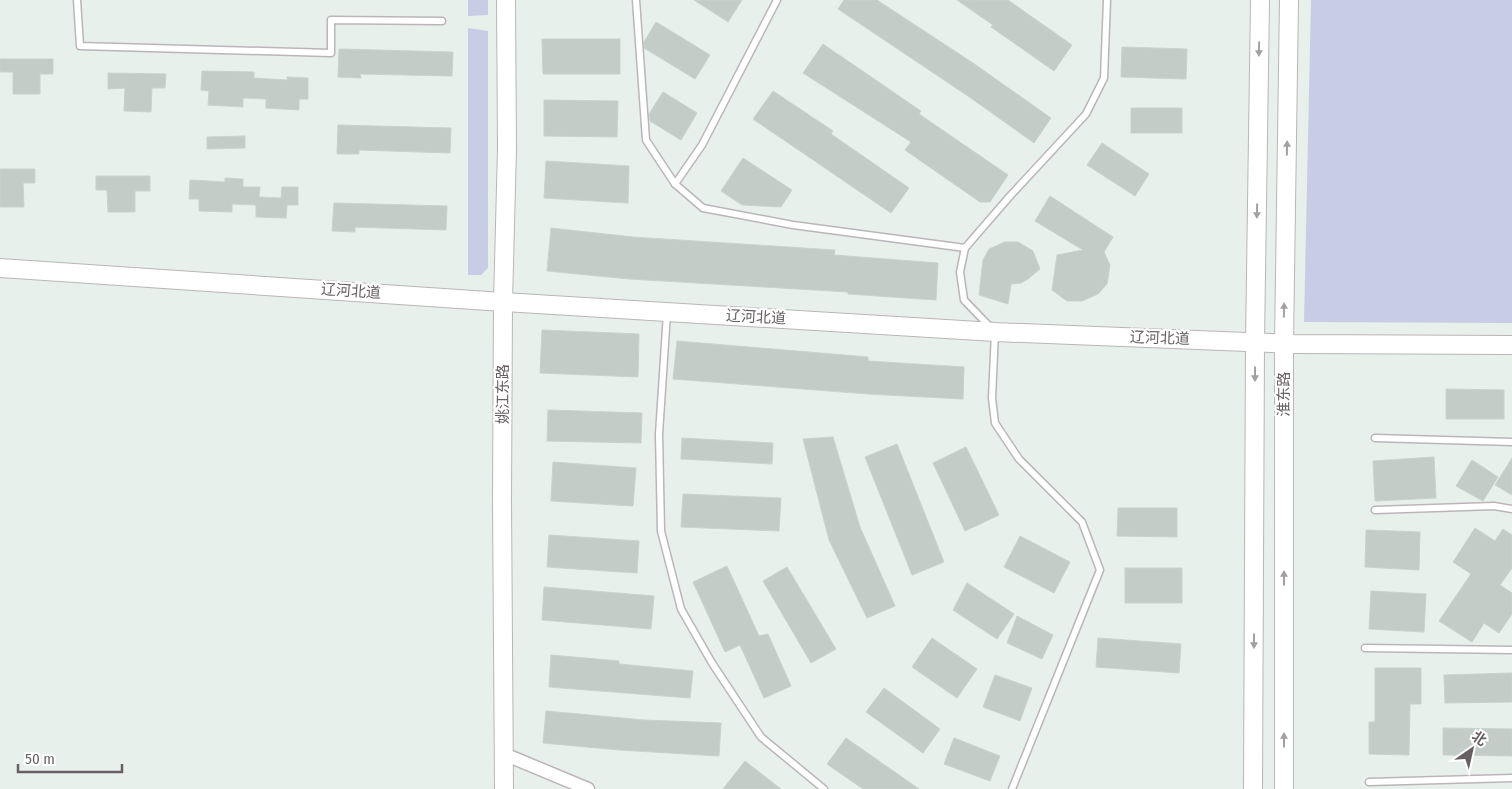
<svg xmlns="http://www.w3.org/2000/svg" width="1512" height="789" font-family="'Fira Sans Condensed','Noto Sans SC',sans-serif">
	<rect width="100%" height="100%" fill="#e8f0ec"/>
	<g fill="#c6cde5">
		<polygon points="468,0 488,0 488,15 468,16"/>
		<polygon points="1311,0 1512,0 1512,323 1304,322"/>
		<polygon points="468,28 488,31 488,268 481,275 468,275"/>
	</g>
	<g fill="#c4ccc7" stroke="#c6d4cd">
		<polygon points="694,0 742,0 728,22"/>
		<polygon points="844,0 877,0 973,63 1051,118 1034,143 968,96 838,9"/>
		<polygon points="957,0 1008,0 1072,45 1054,71 991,27 993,25"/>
		<polygon points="656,22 710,55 695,79 644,48 644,42"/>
		<polygon points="542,39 620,39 620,74 543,74"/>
		<polygon points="823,44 921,111 919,114 1008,175 990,202 980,202 905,150 911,142 803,73"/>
		<polygon points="1122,47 1187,49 1186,79 1121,77"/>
		<polygon points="339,49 453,52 452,76 360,74 361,78 338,77"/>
		<polygon points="0,59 53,59 53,74 40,74 40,94 13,94 13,72 0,72"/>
		<polygon points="202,71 254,72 254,78 287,80 287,77 308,78 308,99 299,99 299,110 266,108 266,99 243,98 243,107 208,105 209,91 201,90"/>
		<polygon points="108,73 166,74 165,88 152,88 151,112 124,111 125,88 108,89"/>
		<polygon points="773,91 833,131 831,134 909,188 891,213 753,119"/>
		<polygon points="663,92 697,113 681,140 650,121 649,114"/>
		<polygon points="544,100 618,101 617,137 544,136"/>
		<rect x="1131" y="108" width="51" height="25"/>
		<polygon points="338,125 451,128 450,153 359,150 359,154 337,154"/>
		<polygon points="245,136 245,148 207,149 207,137"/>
		<polygon points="1102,143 1149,174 1135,196 1087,165"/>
		<polygon points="743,158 792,190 781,207 742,205 721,191"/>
		<polygon points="546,161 629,166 628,203 544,198"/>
		<polygon points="0,169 35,169 35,183 23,183 24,207 0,207"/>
		<polygon points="96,176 150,176 150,191 135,191 135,212 108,212 107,190 96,190"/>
		<polygon points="225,178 243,179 243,187 260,187 259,197 281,198 282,187 298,187 298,205 287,205 286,218 256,217 256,205 232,204 232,212 199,211 199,199 189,199 190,180 225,182"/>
		<polygon points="1050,196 1113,237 1104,252 1110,265 1107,284 1098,294 1082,301 1067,301 1052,290 1057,255 1083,250 1035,221"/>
		<polygon points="334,203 447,206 446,230 355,227 355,232 332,231"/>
		<polygon points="551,228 633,237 835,250 834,255 938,263 936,300 848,294 848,292 629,279 547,271"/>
		<polygon points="1005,242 1018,242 1033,251 1040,269 1028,279 1021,283 1011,284 1008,304 979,295 983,260 989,249"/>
		<polygon points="542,330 639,334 638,377 540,373"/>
		<polygon points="677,341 868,357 868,361 964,367 963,399 868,394 673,379"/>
		<polygon points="1446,389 1504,390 1504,419 1446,419"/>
		<polygon points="548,410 642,413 641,443 547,441"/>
		<polygon points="833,437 860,527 895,606 867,618 829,540 803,439"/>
		<polygon points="682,438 773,443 772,464 681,459"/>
		<polygon points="897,444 944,562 912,575 865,457"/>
		<polygon points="966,447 999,515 965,531 933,463"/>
		<polygon points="1434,457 1436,498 1375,501 1373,461"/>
		<polygon points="1512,458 1512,495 1495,485"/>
		<polygon points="1472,460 1498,477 1483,501 1456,486"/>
		<polygon points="553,462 636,468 633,506 551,501"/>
		<polygon points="683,494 781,498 779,531 681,527"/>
		<polygon points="1118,508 1177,508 1177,537 1117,536"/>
		<polygon points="1475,528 1495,541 1503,529 1512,535 1512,568 1500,585 1512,593 1512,614 1499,633 1484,623 1472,642 1439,621 1471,574 1453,562"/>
		<polygon points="1366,530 1420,532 1419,570 1365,567"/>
		<polygon points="549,535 639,541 637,573 547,567"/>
		<polygon points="1020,536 1070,562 1054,593 1004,567"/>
		<polygon points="727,566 759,636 768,634 791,686 764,698 740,645 725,652 693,582"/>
		<polygon points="787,567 836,649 811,663 763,581"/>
		<rect x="1125" y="568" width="57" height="35"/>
		<polygon points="967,583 1014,614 997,639 953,610"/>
		<polygon points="544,587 654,596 651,629 542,620"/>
		<polygon points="1371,591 1426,594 1424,632 1369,629"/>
		<polygon points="1017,616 1053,635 1042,659 1007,643"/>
		<polygon points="932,638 977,669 957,698 912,667"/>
		<polygon points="1098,638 1181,644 1179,673 1096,667"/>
		<polygon points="551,655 619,661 619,664 693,671 690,698 549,687"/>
		<polygon points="1375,668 1421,668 1421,704 1410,704 1409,755 1369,754 1369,722 1375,722"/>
		<polygon points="1512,673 1512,702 1445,703 1444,675"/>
		<polygon points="995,675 1032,688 1020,721 983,707"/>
		<polygon points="884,688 940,729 923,753 866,712"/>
		<polygon points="546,711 644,720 721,723 719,756 619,750 543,743"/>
		<polygon points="1443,728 1512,729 1512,756 1443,755"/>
		<polygon points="846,738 919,789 863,789 827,764"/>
		<polygon points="954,738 1000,756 990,781 944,764"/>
		<polygon points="745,761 781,789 723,789"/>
	</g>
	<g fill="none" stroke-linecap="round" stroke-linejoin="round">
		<defs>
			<g id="lane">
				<polyline points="77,0 80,46 331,53 331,20 442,21"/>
				<polyline points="636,0 646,140 675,184 703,208 793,225 965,248"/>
				<polyline points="675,184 702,145 777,0"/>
				<polyline points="667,313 659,434 661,531 681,609 712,663 761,737 824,789"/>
				<polyline points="1375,438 1512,442"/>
				<polyline points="1375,510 1494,506 1512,509"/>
				<polyline points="1365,648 1512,650"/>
				<polyline points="1369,782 1512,778"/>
				<polyline points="1012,789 1100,570 1082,522 1019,459 995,423 992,398 995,332 964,300 960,272 965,248 1010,196 1086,114 1104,78 1107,0"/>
			</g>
			<polyline id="street" points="504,754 588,789"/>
			<g id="secondary">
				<polyline points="0,268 503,302 995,332 1294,344 1512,345"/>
				<polyline points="504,789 502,500 503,302 507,149 506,0"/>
				<polyline points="1253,789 1255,342 1260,0"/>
				<polyline points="1284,789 1284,343 1289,0"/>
			</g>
		</defs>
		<use href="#lane" stroke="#bbb5b9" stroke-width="9"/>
		<use href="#street" stroke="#bbb5b9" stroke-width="15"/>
		<use href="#secondary" stroke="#bbb4b8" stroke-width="20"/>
		<use href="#lane" stroke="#fff" stroke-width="6"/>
		<use href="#street" stroke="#fff" stroke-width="12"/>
		<use href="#secondary" stroke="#fff" stroke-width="18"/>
	</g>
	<defs><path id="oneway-solid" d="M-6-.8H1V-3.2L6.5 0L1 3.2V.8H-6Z" transform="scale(1.25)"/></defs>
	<g fill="#a49fa2">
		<use href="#oneway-solid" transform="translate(1259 49) rotate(91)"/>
		<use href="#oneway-solid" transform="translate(1287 148) rotate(-89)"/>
		<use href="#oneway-solid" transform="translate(1257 211) rotate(91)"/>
		<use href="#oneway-solid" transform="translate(1284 310) rotate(-89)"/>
		<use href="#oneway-solid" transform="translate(1255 374) rotate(90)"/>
		<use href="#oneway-solid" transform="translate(1284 578) rotate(-90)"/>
		<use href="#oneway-solid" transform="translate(1254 641) rotate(90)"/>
		<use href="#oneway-solid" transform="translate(1284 740) rotate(-90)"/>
	</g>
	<g text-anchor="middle" stroke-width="4.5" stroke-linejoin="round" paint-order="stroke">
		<g font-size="15" fill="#675f64" stroke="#fff">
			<text transform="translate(351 291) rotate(4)" y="5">辽河北道</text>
			<text transform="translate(756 317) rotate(3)" y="5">辽河北道</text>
			<text transform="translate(1160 338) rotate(2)" y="5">辽河北道</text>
			<text transform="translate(503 394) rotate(-90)" y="5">姚江东路</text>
			<text transform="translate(1284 394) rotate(-90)" y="5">淮东路</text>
		</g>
	</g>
	<g transform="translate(1472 749) rotate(34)" stroke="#ffffff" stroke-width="4" paint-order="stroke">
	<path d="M0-4L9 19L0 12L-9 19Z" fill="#675f64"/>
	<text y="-8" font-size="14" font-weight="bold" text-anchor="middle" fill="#675f64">北</text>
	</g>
	<path d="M18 764v8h104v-8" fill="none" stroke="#675f64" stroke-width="2.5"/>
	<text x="25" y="764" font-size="15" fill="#675f64" stroke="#ffffff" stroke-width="4" paint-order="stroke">50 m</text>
</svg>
